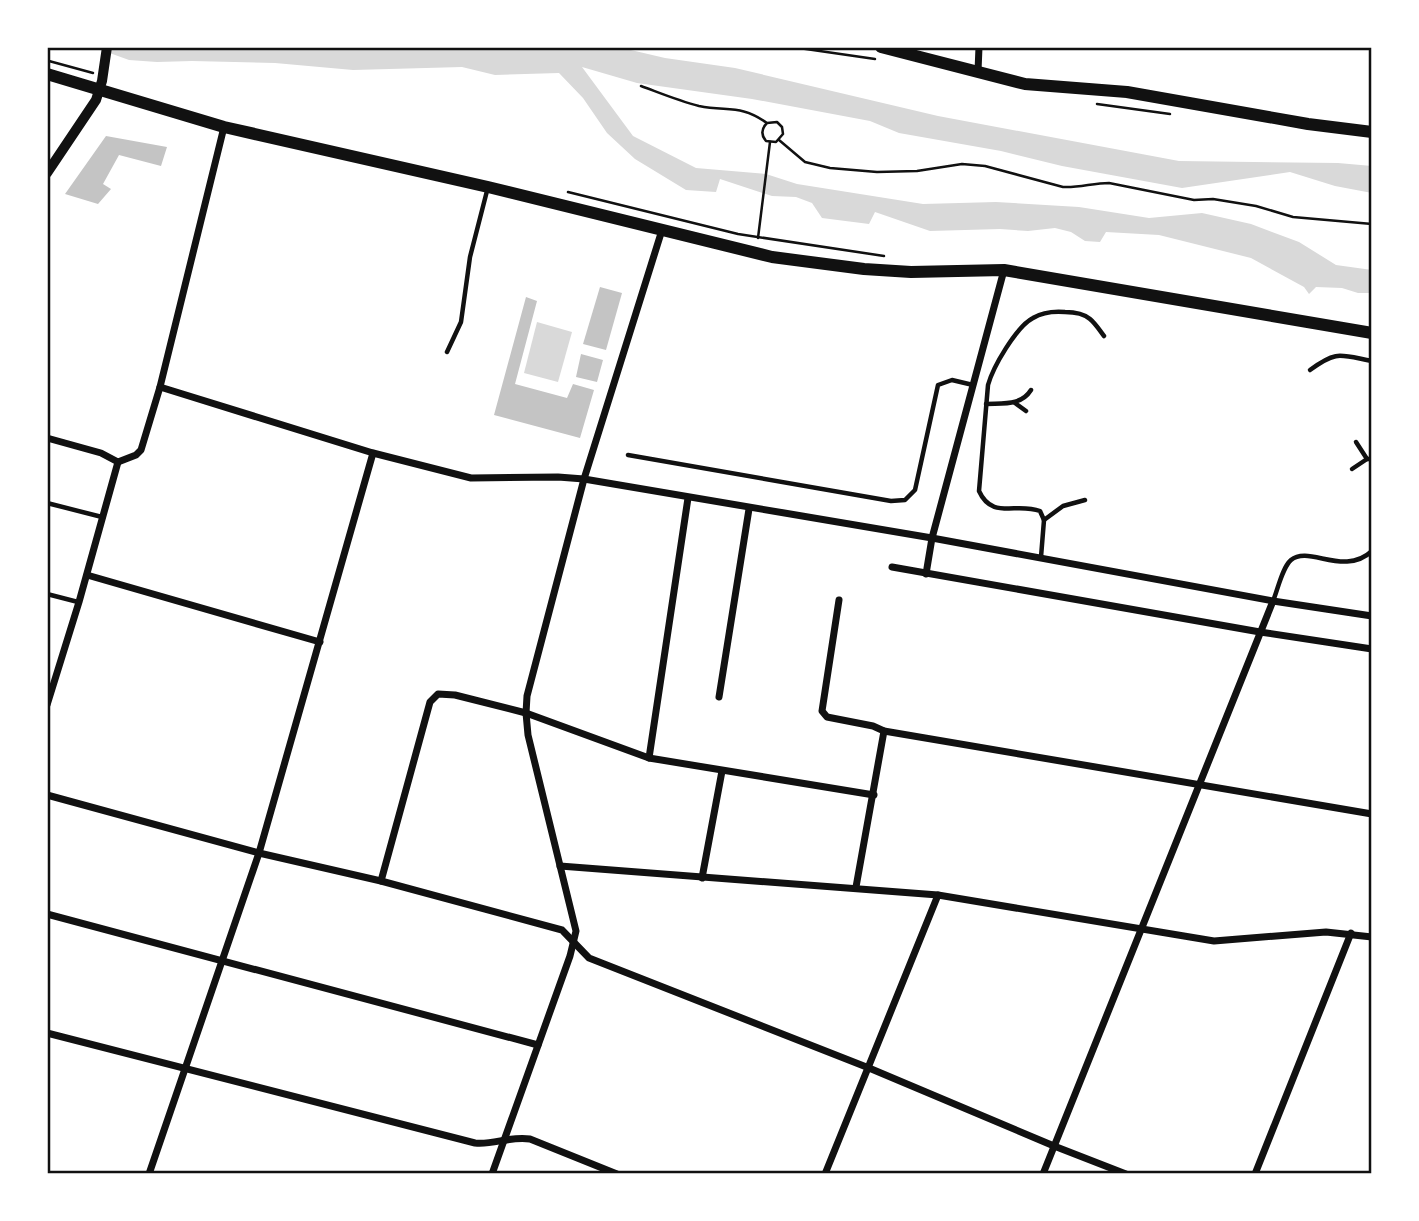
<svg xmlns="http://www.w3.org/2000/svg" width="1419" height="1221" font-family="'IBM Plex Sans',sans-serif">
	<rect width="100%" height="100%" fill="#fff"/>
	<g fill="#d9d9d9">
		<polygon points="93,47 618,47 665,58 735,68 938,116 1179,161 1338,163 1372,166 1372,193 1335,186 1290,172 1182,188 1062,166 1001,151 899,133 870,121 752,99 637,83 582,67 633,136 696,168 766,174 797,184 923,204 996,202 1079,207 1149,218 1202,213 1251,224 1299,242 1336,265 1372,270 1372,293 1358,293 1342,288 1316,287 1309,294 1304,287 1251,258 1159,235 1106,232 1100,242 1085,241 1071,232 1055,228 1028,231 1000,229 930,231 875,212 869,224 822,218 812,203 796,197 772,196 720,179 716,192 686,190 635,159 607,133 583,98 559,73 495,75 462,67 353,70 275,63 192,61 157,62 129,60"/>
		<polygon points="537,322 572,332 558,382 524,373"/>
	</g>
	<g fill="#c4c4c4">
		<polygon points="106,136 167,147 161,166 119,155 103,184 111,189 98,204 65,194"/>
		<polygon points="600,287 622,293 606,350 583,344"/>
		<polygon points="526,297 537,301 515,384 567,398 573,384 594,390 580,438 494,415"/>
		<polygon points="581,354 603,360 597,382 576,377"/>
	</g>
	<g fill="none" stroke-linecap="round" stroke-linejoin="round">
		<g stroke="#111" stroke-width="2.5">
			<polyline points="792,47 875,59"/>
			<polyline points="49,61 93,73"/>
			<path d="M641 86C660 93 679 101 699 106 728 112 740 104 767 123L777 122 782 127 783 134 776 142 766 141C761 135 761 129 767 123"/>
			<polyline points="1097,104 1170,114"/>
			<path d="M779 140 805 162 830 168 877 172 917 171 962 164 985 166 1063 187C1079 188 1093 183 1109 183L1194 200 1213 199 1256 206 1293 217 1372 224"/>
			<polyline points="568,192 738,234 884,256"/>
			<polyline points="758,238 770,142"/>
		</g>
		<g stroke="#111" stroke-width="4.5">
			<polyline points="447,352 461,322 470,257 488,187"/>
			<path d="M1310 370C1337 350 1340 355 1372 361"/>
			<polyline points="1015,403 1026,411"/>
			<path d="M986 404C1003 403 1021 406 1031 390"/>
			<polyline points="1356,442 1367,459"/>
			<polyline points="628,455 891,501 905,500 915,490 938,385 952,380 973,385"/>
			<polyline points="1352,469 1367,459 1372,459"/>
			<polyline points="47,503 102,517"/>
			<polyline points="1044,520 1063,506 1085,500"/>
			<path d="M1041 557 1044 520 1040 511C1016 502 992 520 979 491L988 385C993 367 1016 327 1033 318 1043 312 1053 311 1065 312 1074 312 1083 313 1090 319 1096 324 1100 331 1104 336"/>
			<polyline points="47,594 78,602"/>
			<path d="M1273 601C1278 589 1282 568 1291 560 1309 545 1344 577 1372 551"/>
		</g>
		<g stroke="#111" stroke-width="7">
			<polyline points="978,71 979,47"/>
			<polyline points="160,387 373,453 471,478 558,477 584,479 932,538 1273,601 1372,616"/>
			<polyline points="47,438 101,453 118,462"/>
			<polyline points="118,462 136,455 141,450 160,387 224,127"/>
			<polyline points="892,567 1260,632 1372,649"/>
			<polyline points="926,574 932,538 1004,270"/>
			<polyline points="87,575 320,642"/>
			<polyline points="839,600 822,711 827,717 873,726 884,731 1372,814"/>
			<polyline points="719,697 749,509"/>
			<polyline points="47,705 79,602 118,462"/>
			<polyline points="649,758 688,498"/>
			<polyline points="47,795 259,853 381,881 562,930 589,958 869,1068 1054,1146 1126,1174"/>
			<polyline points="560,866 938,895 1214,941 1326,932 1372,937"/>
			<polyline points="702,878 722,771"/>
			<polyline points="381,881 430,702 438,694 455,695 526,713 649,758 874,795"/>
			<polyline points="856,887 884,731"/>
			<polyline points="47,914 538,1045"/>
			<path d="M47 1033 475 1143C494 1145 509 1136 530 1139L617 1174"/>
			<polyline points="149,1174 259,853 373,453"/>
			<polyline points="492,1174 570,956 576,931 528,735 526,713 527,696 584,479 662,230"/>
			<polyline points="825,1174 938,895"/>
			<polyline points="1043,1174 1273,601"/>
			<polyline points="1255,1174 1351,933"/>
		</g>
		<polyline stroke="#111" stroke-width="10" points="47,173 96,100 102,81 107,47"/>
		<g stroke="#111" stroke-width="12">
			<polyline points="881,47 1025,84 1127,92 1308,124 1372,132"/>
			<polyline points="47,74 224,127 488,187 772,257 864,269 911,272 1004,270 1372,333"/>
		</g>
	</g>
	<rect width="1419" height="1221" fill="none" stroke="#ffffff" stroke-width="98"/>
	<rect x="49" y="49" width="1321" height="1123" fill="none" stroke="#111" stroke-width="2.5"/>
</svg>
